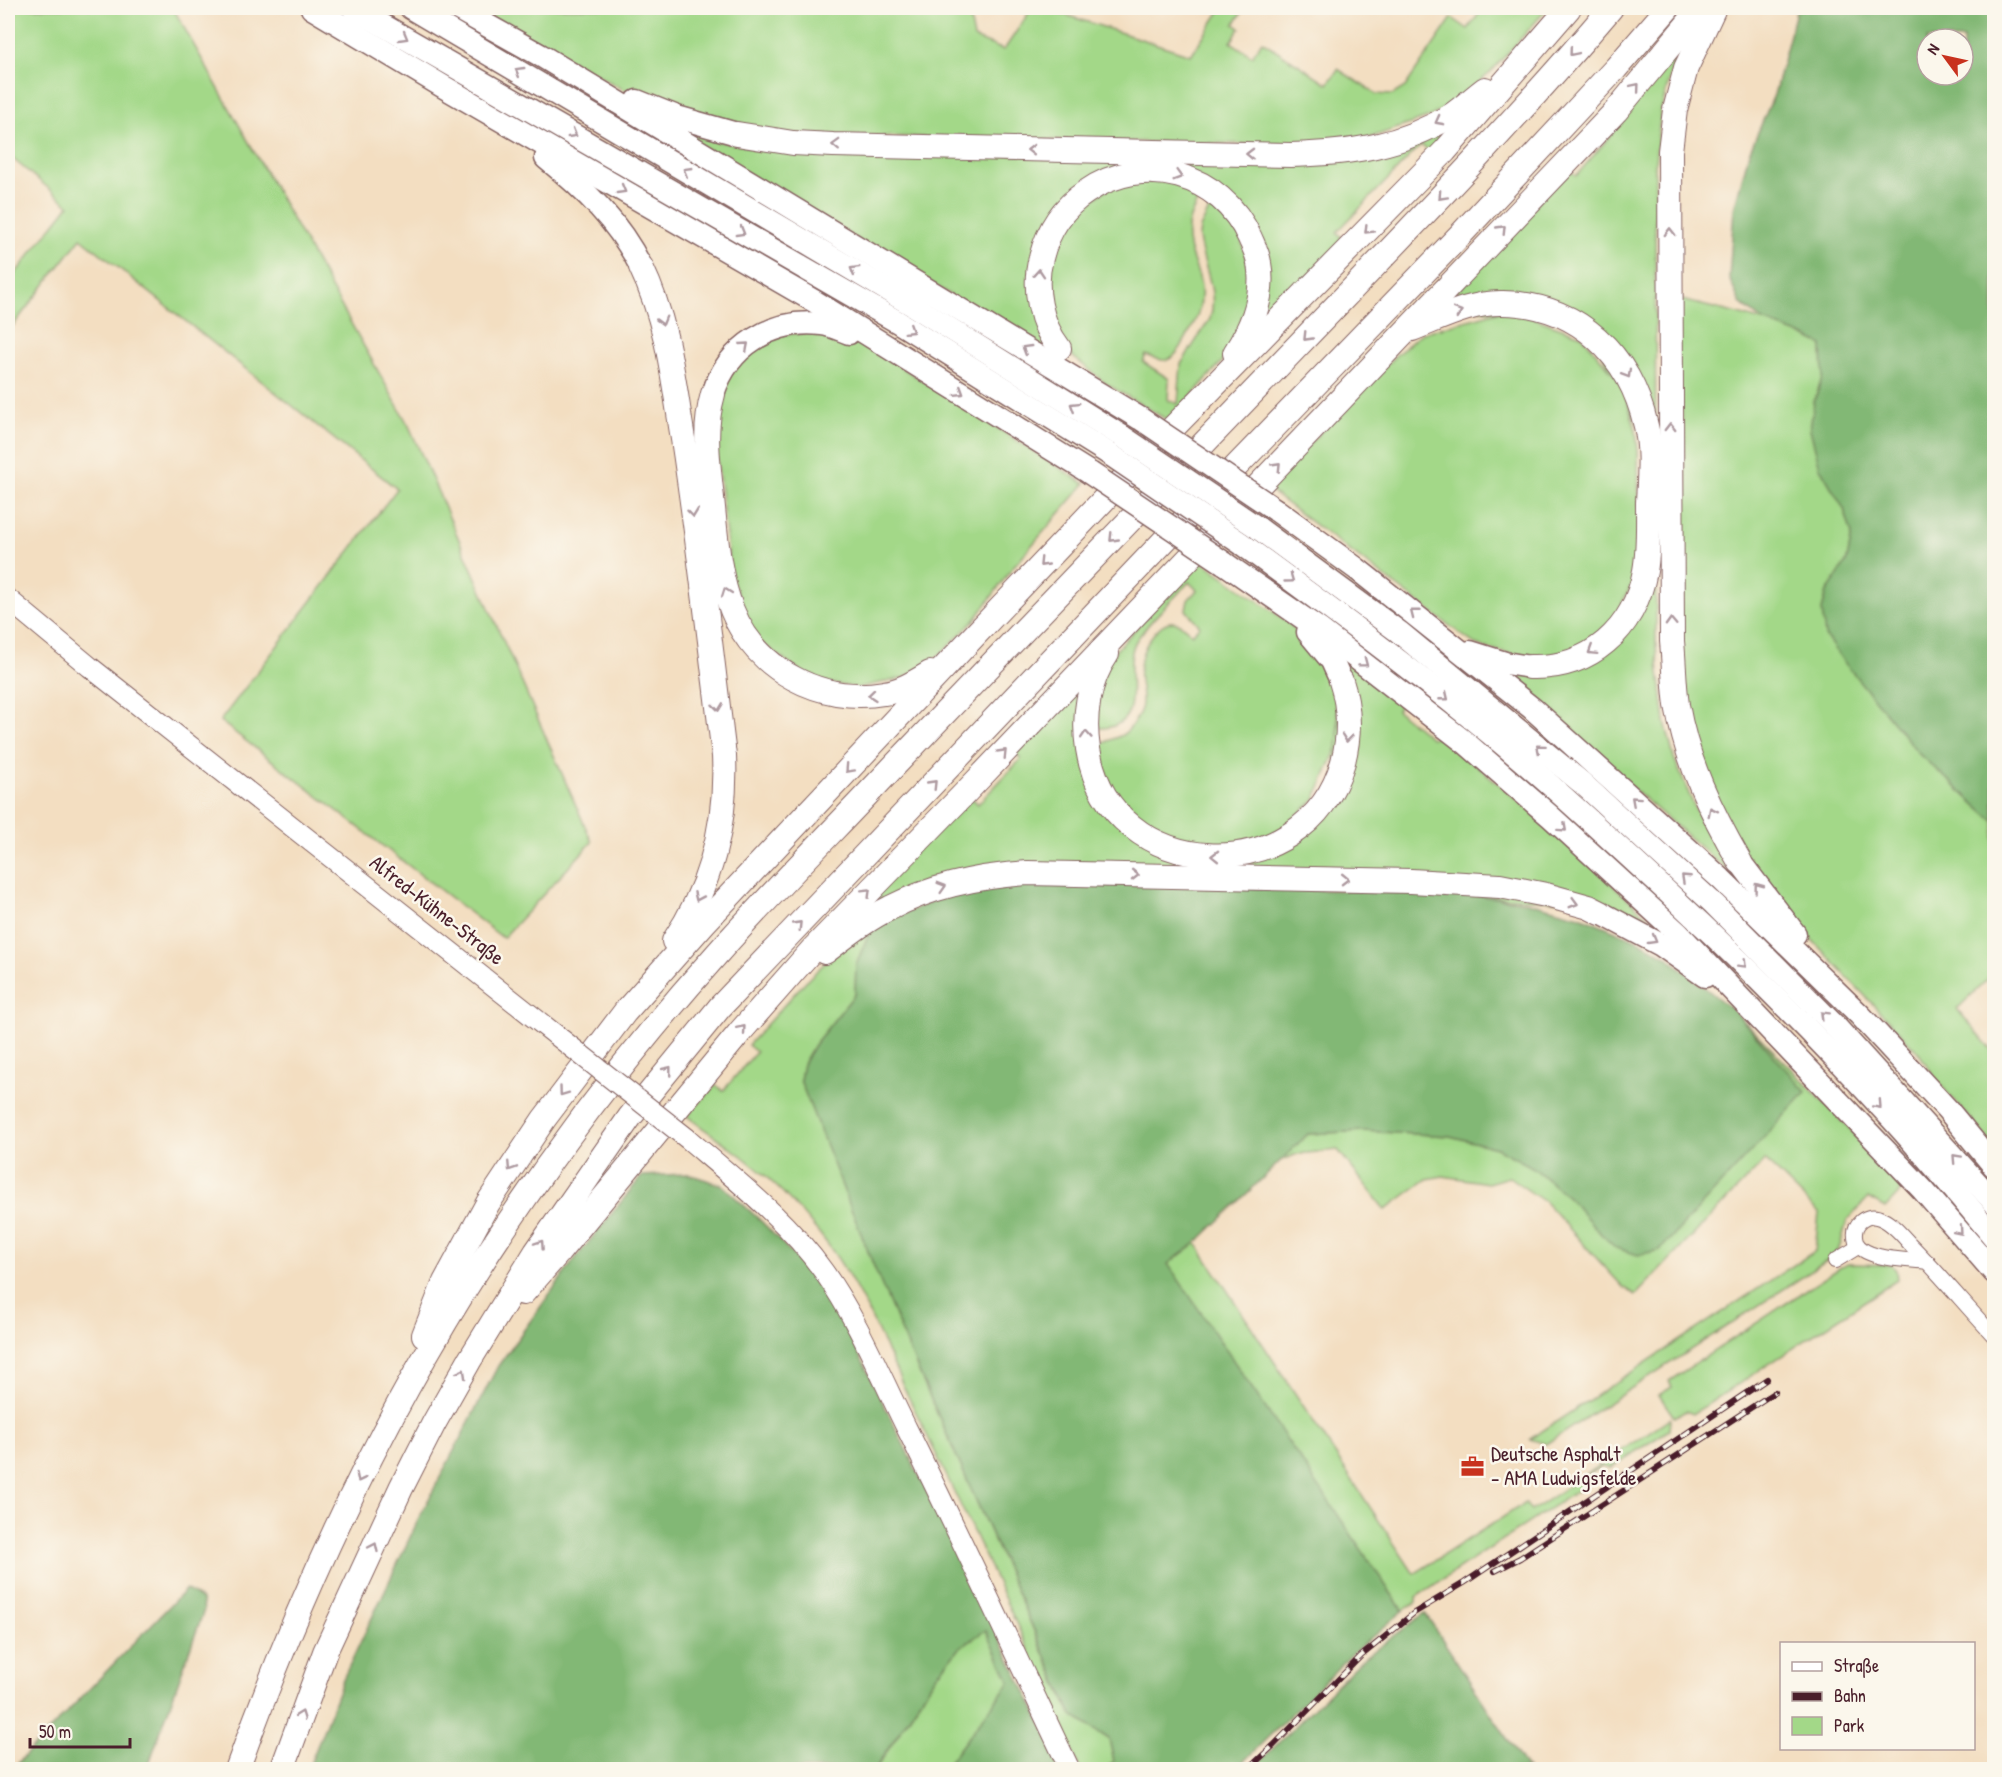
<svg xmlns="http://www.w3.org/2000/svg" width="2002" height="1777" font-family="'Patrick Hand',sans-serif">
	<rect width="100%" height="100%" fill="#fbf7ec"/>
	<filter id="ink" filterUnits="userSpaceOnUse"><feTurbulence type="fractalNoise" baseFrequency=".0167" numOctaves="2"/><feDisplacementMap in="SourceGraphic" scale="12" xChannelSelector="R" yChannelSelector="G"/><feConvolveMatrix kernelMatrix="1 2 1 2 8 2 1 2 1" color-interpolation-filters="sRGB"/></filter>
	<filter id="wash" filterUnits="userSpaceOnUse"><feTurbulence type="fractalNoise" baseFrequency=".008" numOctaves="4" result="noise"/><feDisplacementMap in="SourceGraphic" scale="24" xChannelSelector="R" yChannelSelector="G"/><feGaussianBlur stdDeviation="1.35" result="paint"/><feColorMatrix in="noise" values="0 0 0 0 0 0 0 0 0 0 0 0 0 0 0 0 0 1.4 0 .05"/><feComposite in="paint" operator="in"/></filter>
	<g filter="url(#wash)">
		<rect width="100%" height="100%" fill="#f3dec1"/>
		<g fill="#a3d888" stroke="#767c5a" stroke-width="1.5">
			<polygon points="8,8 173,8 409,426 592,842 503,938 220,721 397,489 81,238 8,332 8,283 69,205 8,155"/>
			<polygon points="473,8 968,8 974,38 1004,50 1032,8 1044,8 1191,55 1222,8 1245,8 1234,24 1240,28 1231,42 1252,56 1262,41 1328,84 1338,69 1376,94 1392,95 1405,87 1452,18 1468,29 1483,8 1548,8 1491,72 1462,97 1430,117 1366,139 1304,145 777,134 632,94"/>
			<polygon points="1676,55 1661,110 1655,163 1656,647 1665,722 1674,758 1699,818 1730,873 1501,674 1516,673 1624,630 1652,452 1586,321 1444,306 1568,168 1576,176 1616,129 1609,122"/>
			<polygon points="669,127 716,141 746,146 1299,164 1444,130 1448,133 1430,152 1421,145 1337,232 1346,242 1258,332 1254,232 1153,165 1047,223 1046,352"/>
			<path d="M1116 182H1180L1199 198C1195 207 1188 218 1188 228 1186 245 1194 262 1199 277 1207 304 1194 325 1181 347 1170 364 1163 362 1146 355L1143 362 1169 379 1168 400 1178 404 1181 364 1210 319C1219 291 1202 265 1199 237L1200 228 1209 210 1218 209 1237 225 1254 286 1228 355 1169 421 1108 385 1072 356 1063 345 1043 293 1057 229Z"/>
			<path d="M1674 298C1723 311 1776 320 1822 345L1823 376 1814 402 1820 467 1844 509 1852 534 1847 561 1827 592 1822 610 1920 755 1994 821V973L1957 1009 1994 1053V1146L1938 1082 1918 1052 1782 908 1728 834 1682 702Z"/>
			<polygon points="1508,309 1581,335 1622,384 1636,430 1638,452 1639,528 1632,583 1615,618 1584,646 1538,660 1478,646 1466,638 1266,488 1394,357 1422,333"/>
			<polygon points="826,332 868,346 1085,484 1013,567 975,620 937,657 904,678 857,688 813,680 757,640 731,578 714,433 728,375 749,350 785,334"/>
			<path d="M1199 559 1282 618 1302 635 1317 653 1336 691 1339 743 1315 800 1274 835 1212 849 1154 831 1115 798 1098 748C1105 740 1113 740 1122 735 1130 730 1138 718 1141 709 1144 700 1141 690 1140 681 1138 660 1144 642 1160 627 1173 616 1182 625 1192 634L1200 626 1186 610 1188 600 1197 590 1189 582C1172 601 1150 619 1136 641 1121 666 1148 717 1110 727 1105 728 1102 729 1097 727L1092 705 1108 659Z"/>
			<polygon points="1344,658 1401,703 1397,710 1431,738 1442,736 1560,836 1665,933 1638,918 1607,904 991,865 962,870 938,876 861,908 969,795 978,804 1021,759 1011,748 1088,670 1101,802 1220,864 1333,799"/>
			<path d="M871 928 856 965 855 994 814 1045 803 1064 800 1080 877 1274 922 1379 1071 1714 1109 1739 1114 1761 1105 1769H1080L1027 1661 1031 1655C991 1569 950 1482 908 1396 882 1341 858 1281 819 1233 794 1202 764 1172 731 1148 717 1137 701 1128 687 1116L716 1085 723 1091 756 1052 748 1045 805 982 828 960Z"/>
			<polygon points="1736,1013 1906,1186 1885,1208 1868,1198 1847,1221 1840,1246 1833,1257 1546,1444 1530,1439 1815,1251 1819,1213 1765,1160 1636,1295 1623,1287 1545,1202 1509,1177 1488,1183 1443,1176 1427,1179 1385,1210 1338,1150 1297,1154 1276,1163 1308,1134 1363,1131 1450,1136 1497,1148 1534,1168 1569,1198 1602,1235 1806,1093"/>
			<polygon points="1196,1243 1414,1574 1525,1503 1531,1511 1670,1418 1669,1430 1609,1469 1602,1466 1585,1477 1586,1485 1416,1597 1416,1602 1403,1611 1167,1264"/>
			<polygon points="1848,1264 1892,1265 1896,1270 1897,1280 1693,1414 1686,1411 1674,1417 1659,1395 1672,1387 1669,1381 1841,1267"/>
			<polygon points="986,1629 1010,1682 944,1769 875,1770 936,1676 959,1648"/>
		</g>
		<g fill="#82b874" stroke="#666c50" stroke-width="1.5" fill-rule="evenodd">
			<path d="M1797 8H1994V821L1920 755 1844 662 1825 636 1822 610 1827 592 1847 561 1852 534 1844 509 1820 468 1810 429 1814 402 1823 376 1822 345 1806 337 1763 321 1740 303 1729 278 1734 209 1749 153 1774 95ZM1927 39H1963V75H1927Z"/>
			<polygon points="1009,883 1151,884 1473,895 1528,902 1580,916 1639,941 1666,956 1736,1013 1806,1092 1660,1250 1638,1255 1616,1248 1602,1235 1569,1198 1534,1168 1497,1148 1450,1136 1363,1131 1308,1134 1196,1243 1168,1264 1403,1611 1355,1651 1236,1769 1106,1770 1114,1761 1109,1739 1072,1715 922,1379 877,1274 800,1080 803,1064 814,1045 855,994 856,965 871,928 953,892"/>
			<polygon points="688,1174 722,1185 762,1222 800,1262 826,1297 850,1336 1064,1769 944,1769 1010,1682 986,1630 959,1648 936,1676 875,1769 308,1770 343,1679 420,1516 498,1366 575,1259 642,1176"/>
			<polygon points="186,1589 202,1600 204,1610 147,1769 12,1769"/>
			<polygon points="1425,1613 1527,1769 1252,1769 1363,1659"/>
		</g>
	</g>
	<g filter="url(#ink)">
		<g fill="none" stroke-linecap="round" stroke-linejoin="round">
			<defs>
				<g id="minor">
					<polyline points="1835,1261 1858,1247"/>
					<path d="M1928 1262C1909 1259 1865 1261 1856 1242 1854 1235 1854 1227 1861 1221 1867 1216 1875 1215 1882 1219 1893 1224 1902 1235 1910 1244 1939 1273 1966 1306 1994 1336"/>
				</g>
				<g id="secondary">
					<polyline points="8,599 90,667 556,1035"/>
					<path d="M688 1139C736 1180 788 1221 824 1272 858 1320 881 1377 907 1429 963 1542 1016 1656 1070 1770"/>
				</g>
				<g id="trunk">
					<polyline points="312,8 444,87 814,301 1090,473"/>
					<polyline points="353,8 898,322 1108,453"/>
					<polyline points="411,8 909,303 1123,437"/>
					<polyline points="456,8 540,55 1141,419"/>
					<polyline points="637,101 677,117 737,134"/>
					<path d="M546 158C584 189 619 222 641 267"/>
					<path d="M713 394C728 346 773 318 822 324 831 325 841 330 849 333"/>
					<polyline points="1276,510 1357,569 1533,709 1721,879 1860,1015 1947,1109 1994,1166"/>
					<polyline points="1258,528 1399,632 1582,783 1714,904 1833,1024 1994,1202"/>
					<path d="M1242 544C1321 602 1400 660 1476 722 1527 763 1575 807 1623 851 1755 971 1881 1099 1994 1237"/>
					<polyline points="1224,563 1319,629 1466,743 1550,816 1678,933 1923,1190 1994,1272"/>
					<polyline points="1308,632 1332,661 1341,681"/>
					<polyline points="1470,652 1505,663 1530,667"/>
					<polyline points="1740,862 1795,934"/>
					<polyline points="1601,913 1661,945 1705,976"/>
				</g>
				<g id="motorway">
					<path d="M1713 10 1686 68 1675 110 1670 151 1672 641C1674 662 1674 684 1677 705 1687 762 1711 812 1740 862"/>
					<path d="M737 134 793 143 833 145 1291 155C1350 153 1400 147 1452 115 1464 107 1474 97 1485 89"/>
					<path d="M641 267C668 323 673 378 683 439 699 544 711 651 724 756 727 822 711 886 674 941"/>
					<path d="M1412 329C1441 318 1471 302 1503 303 1578 304 1630 355 1646 426 1652 451 1649 478 1648 503 1648 526 1649 549 1645 571 1634 630 1590 669 1530 667"/>
					<path d="M1059 348C1040 324 1033 287 1041 258 1048 230 1062 208 1086 192 1144 152 1221 173 1250 238 1253 245 1258 254 1259 263 1265 295 1252 327 1235 353"/>
					<path d="M713 394C703 428 708 463 712 498 716 536 718 575 732 610 756 670 821 704 884 693 901 691 915 682 930 673"/>
					<path d="M1107 654C1088 681 1083 717 1088 749 1109 884 1306 893 1343 762 1350 735 1350 708 1341 681"/>
					<path d="M825 952C846 936 867 919 890 908 934 885 980 876 1028 873L1411 881 1500 886 1546 895 1589 907 1601 913"/>
					<polyline points="523,1293 559,1252 740,1032 813,949 966,792 1616,111 1701,8"/>
					<polyline points="424,1335 445,1282 488,1203 544,1119 625,1012 704,923 975,635 1156,445 1445,151 1569,8"/>
					<path d="M237 1770C306 1577 394 1392 508 1223 571 1129 641 1039 716 955 774 890 836 828 895 765 1033 620 1173 476 1311 332 1413 226 1516 120 1611 8"/>
					<polyline points="282,1770 325,1652 401,1488 434,1423 469,1361 536,1252 630,1117 720,1007 1163,542 1463,232 1616,68 1668,8"/>
				</g>
			</defs>
			<use href="#minor" stroke="#856260" stroke-width="16"/>
			<use href="#secondary" stroke="#856260" stroke-width="22"/>
			<use href="#trunk" stroke="#856260" stroke-width="25"/>
			<use href="#motorway" stroke="#856260" stroke-width="26"/>
			<use href="#minor" stroke="#fff" stroke-width="14"/>
			<use href="#secondary" stroke="#fff" stroke-width="20"/>
			<use href="#trunk" stroke="#fff" stroke-width="22"/>
			<use href="#motorway" stroke="#fff" stroke-width="24"/>
			<defs>
				<g id="rail">
					<polyline points="1495,1571 1520,1558 1775,1392"/>
					<polyline points="1247,1770 1274,1745 1361,1656 1414,1613 1464,1583 1767,1379"/>
				</g>
			</defs>
			<use href="#rail" stroke="#4a1f2b" stroke-width="6"/>
			<use href="#rail" stroke="#fbf7ec" stroke-width="4" stroke-dasharray="11" stroke-linecap="butt"/>
			<defs>
				<polyline id="secondary-bridge" points="556,1035 688,1139"/>
				<g id="trunk-bridge">
					<polyline points="1141,419 1276,510"/>
					<polyline points="1123,437 1258,528"/>
					<polyline points="1108,453 1242,544"/>
					<polyline points="1090,473 1224,563"/>
				</g>
			</defs>
			<use href="#secondary-bridge" stroke="#856260" stroke-width="22" stroke-linecap="butt"/>
			<use href="#trunk-bridge" stroke="#856260" stroke-width="25" stroke-linecap="butt"/>
			<use href="#secondary-bridge" stroke="#fff" stroke-width="20"/>
			<use href="#trunk-bridge" stroke="#fff" stroke-width="22"/>
		</g>
		<defs><path id="oneway-chevron" d="M-2-3.5L2.5 0L-2 3.5" fill="none" stroke-width="1.6" stroke-linecap="round" stroke-linejoin="round" transform="scale(1.5)"/></defs>
		<g stroke="#ae9aa0">
			<use href="#oneway-chevron" transform="translate(404 37) rotate(30)"/>
			<use href="#oneway-chevron" transform="translate(1573 52) rotate(130)"/>
			<use href="#oneway-chevron" transform="translate(519 71) rotate(-149)"/>
			<use href="#oneway-chevron" transform="translate(1636 87) rotate(-50)"/>
			<use href="#oneway-chevron" transform="translate(1439 121) rotate(152)"/>
			<use href="#oneway-chevron" transform="translate(573 134) rotate(30)"/>
			<use href="#oneway-chevron" transform="translate(836 145) rotate(-178)"/>
			<use href="#oneway-chevron" transform="translate(1031 150) rotate(-179)"/>
			<use href="#oneway-chevron" transform="translate(1250 154) rotate(-179)"/>
			<use href="#oneway-chevron" transform="translate(687 171) rotate(-149)"/>
			<use href="#oneway-chevron" transform="translate(1178 176) rotate(16)"/>
			<use href="#oneway-chevron" transform="translate(622 190) rotate(30)"/>
			<use href="#oneway-chevron" transform="translate(1442 196) rotate(133)"/>
			<use href="#oneway-chevron" transform="translate(1502 229) rotate(-46)"/>
			<use href="#oneway-chevron" transform="translate(1368 230) rotate(135)"/>
			<use href="#oneway-chevron" transform="translate(741 232) rotate(30)"/>
			<use href="#oneway-chevron" transform="translate(1670 232) rotate(-90)"/>
			<use href="#oneway-chevron" transform="translate(854 270) rotate(-149)"/>
			<use href="#oneway-chevron" transform="translate(1039 273) rotate(-86)"/>
			<use href="#oneway-chevron" transform="translate(1458 312) rotate(-18)"/>
			<use href="#oneway-chevron" transform="translate(662 321) rotate(74)"/>
			<use href="#oneway-chevron" transform="translate(910 330) rotate(32)"/>
			<use href="#oneway-chevron" transform="translate(1307 337) rotate(134)"/>
			<use href="#oneway-chevron" transform="translate(745 346) rotate(-41)"/>
			<use href="#oneway-chevron" transform="translate(1026 349) rotate(-149)"/>
			<use href="#oneway-chevron" transform="translate(1627 374) rotate(59)"/>
			<use href="#oneway-chevron" transform="translate(960 392) rotate(32)"/>
			<use href="#oneway-chevron" transform="translate(1074 406) rotate(-148)"/>
			<use href="#oneway-chevron" transform="translate(1670 427) rotate(-90)"/>
			<use href="#oneway-chevron" transform="translate(1277 466) rotate(-46)"/>
			<use href="#oneway-chevron" transform="translate(693 513) rotate(83)"/>
			<use href="#oneway-chevron" transform="translate(1113 538) rotate(134)"/>
			<use href="#oneway-chevron" transform="translate(1043 563) rotate(134)"/>
			<use href="#oneway-chevron" transform="translate(1290 579) rotate(36)"/>
			<use href="#oneway-chevron" transform="translate(726 592) rotate(-110)"/>
			<use href="#oneway-chevron" transform="translate(1414 613) rotate(-142)"/>
			<use href="#oneway-chevron" transform="translate(1671 622) rotate(-92)"/>
			<use href="#oneway-chevron" transform="translate(1592 651) rotate(148)"/>
			<use href="#oneway-chevron" transform="translate(1364 663) rotate(37)"/>
			<use href="#oneway-chevron" transform="translate(872 695) rotate(174)"/>
			<use href="#oneway-chevron" transform="translate(1445 697) rotate(39)"/>
			<use href="#oneway-chevron" transform="translate(718 707) rotate(83)"/>
			<use href="#oneway-chevron" transform="translate(1086 735) rotate(-94)"/>
			<use href="#oneway-chevron" transform="translate(1347 738) rotate(96)"/>
			<use href="#oneway-chevron" transform="translate(1540 748) rotate(-140)"/>
			<use href="#oneway-chevron" transform="translate(1003 753) rotate(-46)"/>
			<use href="#oneway-chevron" transform="translate(849 769) rotate(133)"/>
			<use href="#oneway-chevron" transform="translate(933 784) rotate(-46)"/>
			<use href="#oneway-chevron" transform="translate(1635 800) rotate(-138)"/>
			<use href="#oneway-chevron" transform="translate(1712 811) rotate(-117)"/>
			<use href="#oneway-chevron" transform="translate(1563 828) rotate(42)"/>
			<use href="#oneway-chevron" transform="translate(1215 856) rotate(-179)"/>
			<use href="#oneway-chevron" transform="translate(1135 875) rotate(1)"/>
			<use href="#oneway-chevron" transform="translate(1685 878) rotate(-137)"/>
			<use href="#oneway-chevron" transform="translate(1345 879) rotate(1)"/>
			<use href="#oneway-chevron" transform="translate(942 887) rotate(-17)"/>
			<use href="#oneway-chevron" transform="translate(1758 887) rotate(-127)"/>
			<use href="#oneway-chevron" transform="translate(867 892) rotate(-45)"/>
			<use href="#oneway-chevron" transform="translate(698 897) rotate(114)"/>
			<use href="#oneway-chevron" transform="translate(1574 903) rotate(16)"/>
			<use href="#oneway-chevron" transform="translate(798 925) rotate(-46)"/>
			<use href="#oneway-chevron" transform="translate(1653 940) rotate(30)"/>
			<use href="#oneway-chevron" transform="translate(1743 964) rotate(45)"/>
			<use href="#oneway-chevron" transform="translate(1824 1015) rotate(-135)"/>
			<use href="#oneway-chevron" transform="translate(742 1029) rotate(-49)"/>
			<use href="#oneway-chevron" transform="translate(668 1070) rotate(-51)"/>
			<use href="#oneway-chevron" transform="translate(563 1092) rotate(126)"/>
			<use href="#oneway-chevron" transform="translate(1878 1105) rotate(47)"/>
			<use href="#oneway-chevron" transform="translate(1956 1158) rotate(-133)"/>
			<use href="#oneway-chevron" transform="translate(511 1167) rotate(123)"/>
			<use href="#oneway-chevron" transform="translate(1959 1231) rotate(49)"/>
			<use href="#oneway-chevron" transform="translate(540 1244) rotate(-56)"/>
			<use href="#oneway-chevron" transform="translate(462 1373) rotate(-61)"/>
			<use href="#oneway-chevron" transform="translate(360 1478) rotate(116)"/>
			<use href="#oneway-chevron" transform="translate(374 1547) rotate(-65)"/>
			<use href="#oneway-chevron" transform="translate(301 1715) rotate(-69)"/>
		</g>
	</g>
	<defs>
		<symbol id="office-bare" viewBox="-9 -9 18 18"><path d="M-6-3h4V-5.5h4V-3h4V5H-6ZM-1-4.5V-3h2v-1.5ZM-6 0V1H6V0Z" fill="#c8321e" stroke="#fbf7ec" stroke-width="2.5" paint-order="stroke"/></symbol>
	</defs>
	<g fill-rule="evenodd">
		<use href="#office-bare" x="1456" y="1450" width="33" height="33"/>
	</g>
	<g text-anchor="middle" stroke-width="5" stroke-linejoin="round" paint-order="stroke">
		<g font-size="21" fill="#4a1f2b" stroke="#fbf7ec">
			<text transform="translate(437 910) rotate(38)" y="7">Alfred-Kühne-Straße</text>
		</g>
		<g font-size="21" fill="#4a1f2b" stroke="#fbf7ec" text-anchor="start">
			<text x="1491" y="1461">Deutsche Asphalt<tspan x="1491" dy="24">- AMA Ludwigsfelde</tspan></text>
		</g>
	</g>
	<rect width="2002" height="1777" fill="none" stroke="#fbf7ec" stroke-width="30"/>
	<rect x="1780" y="1642" width="195" height="108" fill="#fbf7ec" stroke="#b4a19f" stroke-width="1.5"/>
	<rect x="1792" y="1662" width="30" height="9" fill="#ffffff" stroke="#b4a19f" stroke-width="1.5"/>
	<text x="1834" y="1672" font-size="18" fill="#4a1f2b">Straße</text>
	<rect x="1792" y="1692" width="30" height="9" fill="#4a1f2b" stroke="#b4a19f" stroke-width="1.5"/>
	<text x="1834" y="1702" font-size="18" fill="#4a1f2b">Bahn</text>
	<rect x="1792" y="1717" width="30" height="18" fill="#a3d888" stroke="#b4a19f" stroke-width="1.5"/>
	<text x="1834" y="1732" font-size="18" fill="#4a1f2b">Park</text>
	<g transform="translate(1945 57) rotate(303)"><circle r="28" fill="#fbf7ec" stroke="#b4a19f" stroke-width="1.5"/>
	<path d="M0-4.5L10 22L0 15L-10 22Z" fill="#c8321e"/>
	<text y="-9" font-size="16" font-weight="bold" text-anchor="middle" fill="#4a1f2b">N</text>
	</g>
	<path d="M30 1738v9h100v-9" fill="none" stroke="#4a1f2b" stroke-width="3"/>
	<text x="39" y="1738" font-size="18" fill="#4a1f2b" stroke="#fbf7ec" stroke-width="4.5" paint-order="stroke">50 m</text>
</svg>
